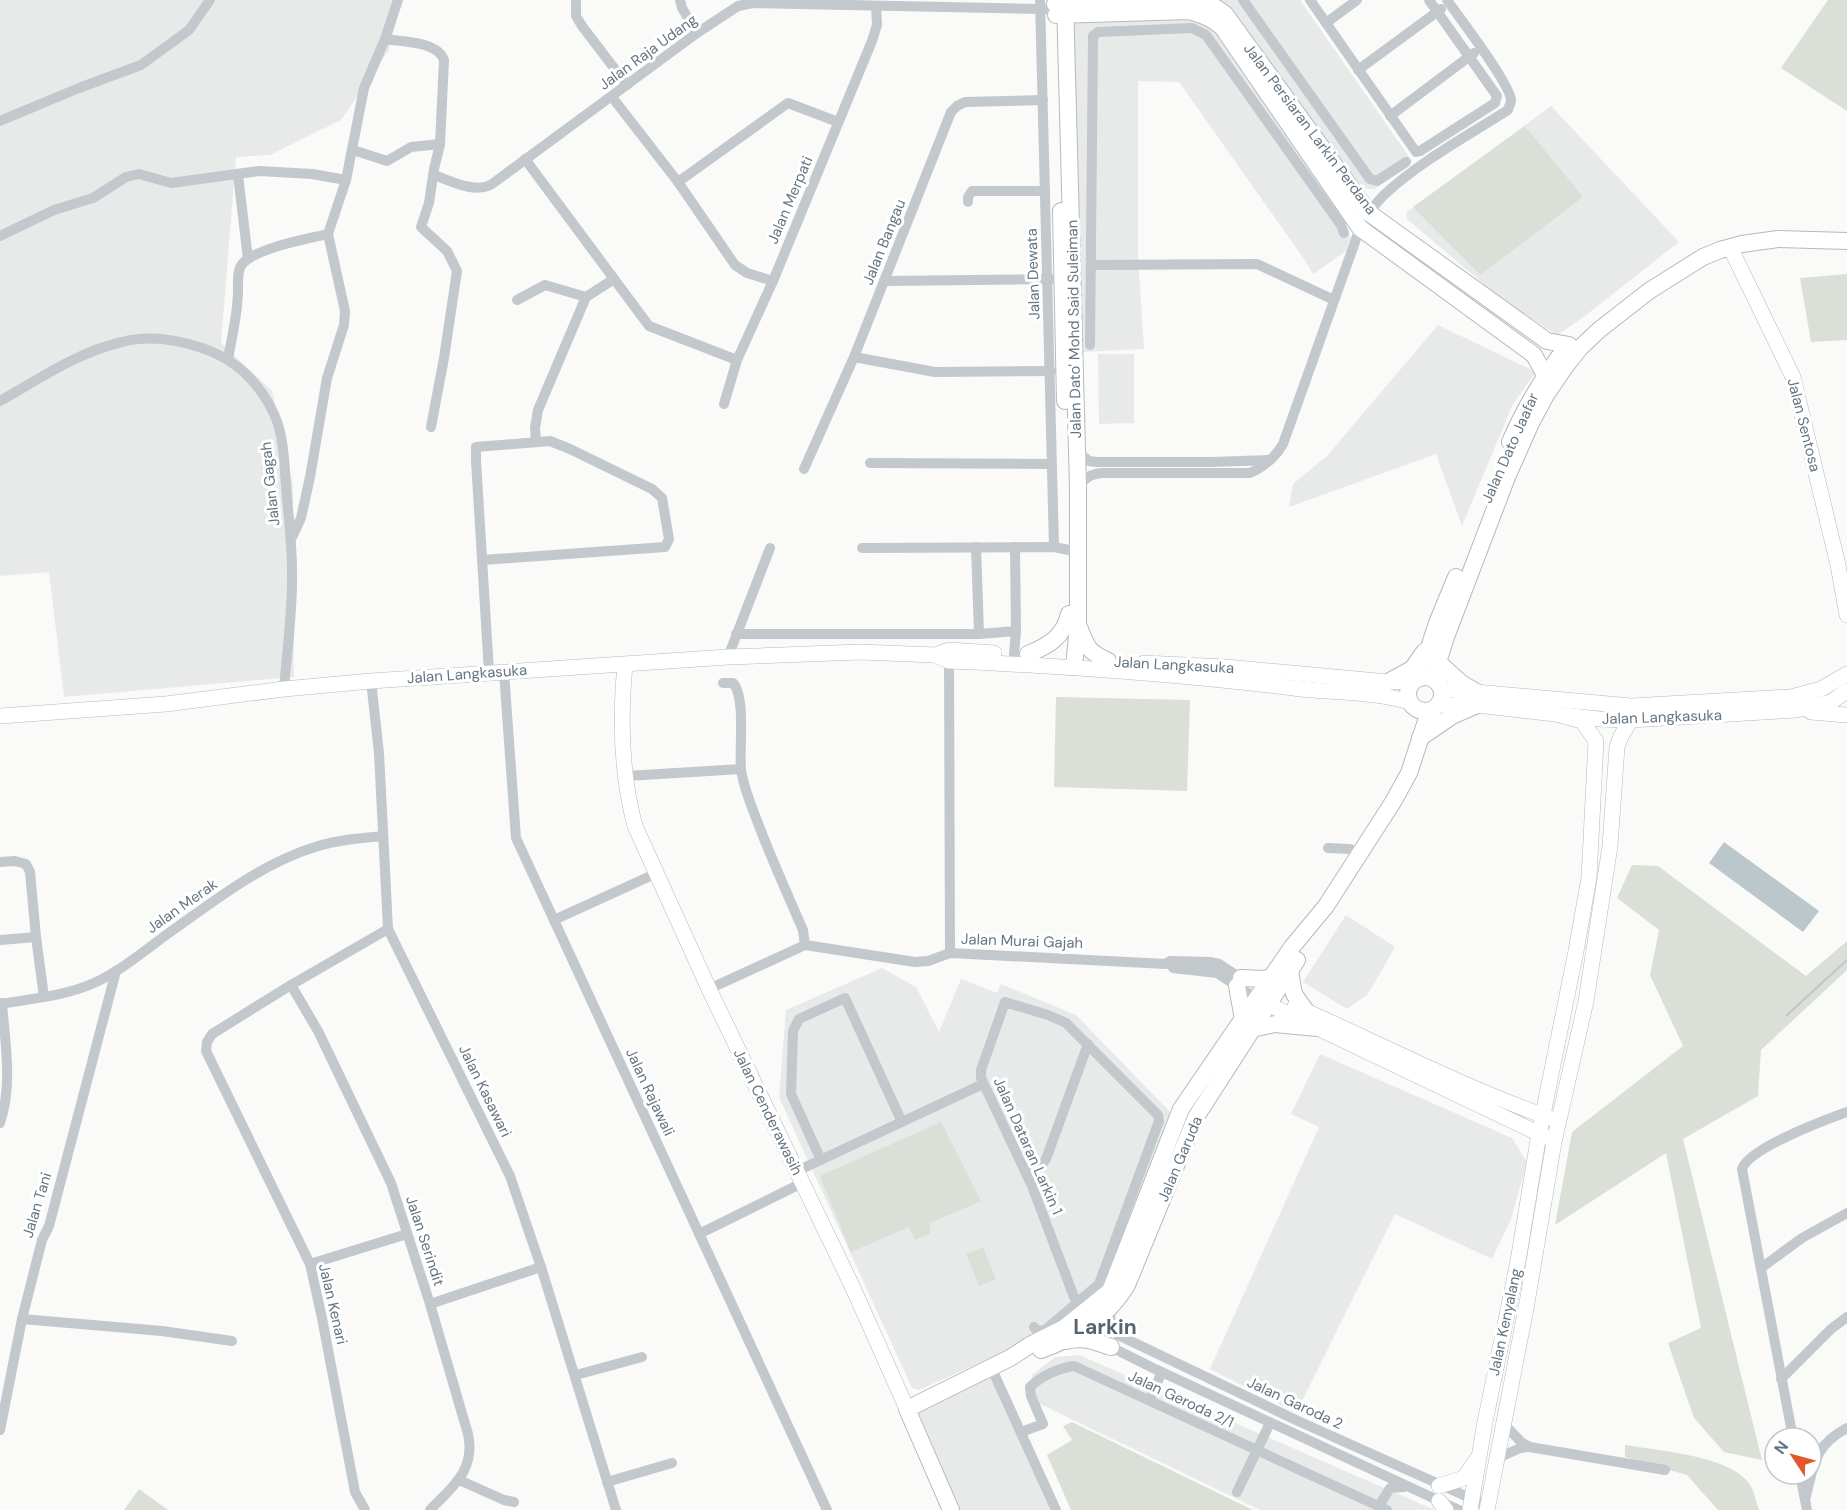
<svg xmlns="http://www.w3.org/2000/svg" width="1847" height="1510" font-family="'DM Sans',sans-serif">
	<rect width="100%" height="100%" fill="#fafaf8"/>
	<g fill="#e8e9e9">
		<polygon points="0,0 401,0 389,50 341,120 270,155 236,157 221,343 272,391 293,485 294,677 64,697 49,572 0,576"/>
		<polygon points="1072,0 1300,0 1412,161 1375,189 1361,188 1339,204 1347,233 1351,237 1346,251 1313,274 1304,259 1179,82 1138,81 1138,256 1144,349 1083,352"/>
		<polygon points="1551,106 1679,242 1585,316 1557,335 1506,303 1406,218 1407,212"/>
		<polygon points="1438,325 1536,372 1513,404 1462,526 1436,454 1289,507 1293,484 1327,456"/>
		<polygon points="1098,354 1134,354 1134,423 1099,424"/>
		<polygon points="1346,915 1395,947 1368,994 1347,1009 1303,982"/>
		<polygon points="882,968 916,987 939,1032 961,979 997,993 1001,984 1076,1015 1175,1117 1105,1290 1051,1331 919,1390 912,1388 779,1097 786,1010"/>
		<polygon points="1320,1054 1512,1138 1527,1162 1511,1219 1492,1259 1395,1214 1296,1413 1210,1369 1319,1127 1291,1114"/>
		<polygon points="1079,1355 1435,1510 1260,1510 1036,1402 1032,1375 1055,1357"/>
		<polygon points="991,1374 1053,1510 956,1510 914,1411"/>
	</g>
	<g fill="#dadfd7">
		<polygon points="1828,0 1847,0 1847,111 1781,68"/>
		<polygon points="1525,126 1583,197 1480,275 1413,207"/>
		<polygon points="1847,274 1847,340 1811,342 1800,278"/>
		<polygon points="1056,697 1190,700 1187,791 1054,787"/>
		<polygon points="1632,865 1658,866 1806,976 1847,941 1847,970 1761,1050 1758,1096 1683,1139 1762,1460 1724,1452 1694,1418 1668,1343 1701,1328 1666,1153 1555,1225 1572,1132 1683,1046 1650,975 1659,930 1617,898"/>
		<polygon points="941,1122 981,1201 930,1223 930,1234 915,1240 909,1227 851,1252 820,1176"/>
		<polygon points="983,1247 996,1279 979,1286 966,1254"/>
		<polygon points="1072,1422 1253,1510 1071,1510 1047,1455 1072,1440 1063,1426"/>
		<path d="M1625 1445C1659 1451 1727 1455 1749 1483 1754 1490 1756 1502 1759 1510H1718L1687 1475 1625 1457Z"/>
		<polygon points="139,1489 168,1510 124,1510"/>
	</g>
	<polygon fill="#bbc7cb" points="1724,842 1819,911 1803,932 1709,863"/>
	<g fill="none" stroke-linecap="round" stroke-linejoin="round">
		<polyline stroke="#bbc7cb" stroke-width="2" points="1787,1015 1847,960"/>
		<defs>
			<g id="secondary">
				<polyline points="1730,247 1793,377 1838,565 1847,615"/>
				<polyline points="935,655 949,650 994,653"/>
				<polyline points="1144,663 1226,667 1388,682 1414,681"/>
				<path d="M625 665C620 717 621 774 635 826L709 989 853 1288 907 1409"/>
				<polyline points="1442,689 1631,706 1791,697 1821,689 1847,674"/>
				<polyline points="1438,705 1477,705 1599,719 1631,720 1796,710 1831,702 1847,691"/>
				<polyline points="1811,712 1847,715"/>
				<path d="M0 716 166 704 284 689 371 681 728 657 860 652 935 655 949 661C1064 666 1178 674 1293 688 1331 693 1373 691 1410 702"/>
				<polyline points="1259,1000 1546,1137"/>
				<path d="M1295 1006C1380 1044 1463 1087 1550 1118"/>
				<polyline points="1439,1486 1464,1478 1477,1459"/>
				<polyline points="1439,1501 1446,1510"/>
				<polyline points="1470,1510 1485,1422 1518,1261 1539,1134 1576,951 1589,878 1596,741 1582,721 1556,714"/>
				<polyline points="1487,1510 1527,1303 1554,1142 1586,1001 1610,846 1617,747 1621,736 1631,720"/>
			</g>
			<g id="primary">
				<polyline points="1065,0 1078,488 1078,625 1074,667"/>
				<path d="M1055 4 1094 1H1197C1209 3 1216 7 1225 14L1369 213 1547 341 1569 345"/>
				<path d="M1056 15 1189 11C1202 15 1212 18 1222 27L1360 228 1534 355 1545 375"/>
				<polyline points="1061,211 1065,401"/>
				<path d="M1510 442C1525 407 1544 376 1567 346"/>
				<path d="M1080 629C1087 648 1089 652 1108 661"/>
				<path d="M1028 654C1048 646 1064 637 1069 614"/>
				<polyline points="1438,662 1461,683 1478,693"/>
				<circle cx="1425" cy="694" r="17"/>
				<polyline points="1419,678 1437,623 1456,577"/>
				<polyline points="1388,682 1412,669 1424,652"/>
				<polyline points="1439,684 1438,662 1446,637 1507,477 1531,423 1546,395 1565,367 1580,348 1599,330 1649,291 1703,257 1720,250 1742,244 1778,239 1847,241"/>
				<polyline points="1420,738 1452,716 1477,705"/>
				<polyline points="1290,971 1294,994 1306,1011"/>
				<polyline points="1241,978 1264,979 1272,977"/>
				<polyline points="1237,986 1243,1019"/>
				<polyline points="1252,1029 1275,1024 1317,1028"/>
				<path d="M1066 1341C1083 1336 1095 1342 1111 1347"/>
				<path d="M1041 1350C1075 1338 1109 1316 1127 1285L1196 1117 1297 960"/>
				<polyline points="951,1510 907,1409 1010,1358 1030,1345 1064,1328 1110,1291 1181,1109 1292,947 1326,906 1393,802 1409,773 1426,721 1434,709"/>
			</g>
		</defs>
		<use href="#secondary" stroke="#b3babf" stroke-width="16"/>
		<use href="#primary" stroke="#b5babe" stroke-width="18"/>
		<g stroke="#c3c8cc" stroke-width="10">
			<polyline points="576,0 576,16 582,26 627,85"/>
			<polyline points="680,0 682,8 697,33"/>
			<polyline points="1040,0 1054,547"/>
			<polyline points="1243,0 1370,179 1377,181 1406,162"/>
			<polyline points="1310,0 1416,152 1420,151 1495,103 1497,96 1429,0"/>
			<polyline points="1326,23 1357,0"/>
			<path d="M385 39C402 42 437 41 444 60L440 144 434 169 429 203 421 227 447 251 457 271 444 358 431 427"/>
			<polyline points="1358,70 1441,9"/>
			<polyline points="612,97 678,182 735,265 747,273 773,281"/>
			<polyline points="1390,116 1474,53"/>
			<polyline points="0,121 79,88 141,65 189,30 210,0"/>
			<polyline points="353,150 387,161 411,147 440,144"/>
			<polyline points="525,159 649,326 737,360"/>
			<polyline points="238,175 248,259"/>
			<path d="M434 175C451 181 475 194 492 184L697 33 738 6 753 3 1040 9H1047L1055 4"/>
			<polyline points="678,182 788,103 838,122"/>
			<polyline points="968,202 968,197 972,191 1045,191"/>
			<polyline points="0,236 54,210 93,198 126,177 139,174 171,183 259,171 312,174 346,180"/>
			<polyline points="1091,265 1257,264 1334,300"/>
			<polyline points="884,281 1055,279"/>
			<polyline points="517,300 545,285 586,297"/>
			<polyline points="1090,345 1093,36 1098,32 1192,28 1206,35 1341,225 1344,233"/>
			<polyline points="854,357 935,372 1051,371"/>
			<path d="M228 359C232 336 238 313 238 290 238 281 237 269 243 263 257 248 307 239 328 234"/>
			<path d="M0 401C39 379 78 352 122 342 148 335 178 340 202 348 235 359 259 382 274 414 284 436 284 461 286 485 288 514 292 542 292 571 293 610 287 650 284 689"/>
			<polyline points="724,404 737,360 773,281 872,41 877,25 876,6"/>
			<polyline points="536,442 535,428 538,410 586,297 614,279"/>
			<polyline points="1077,451 1089,461 1097,462 1212,462 1270,460"/>
			<polyline points="870,463 1051,464"/>
			<polyline points="804,469 854,357 951,112 957,106 965,102 1043,100"/>
			<path d="M1078 488C1085 478 1090 474 1102 473H1250C1265 466 1275 458 1283 444L1360 228C1367 216 1375 203 1385 194 1421 161 1467 136 1508 110 1508 109 1511 102 1511 101 1512 86 1458 16 1447 0"/>
			<polyline points="292,537 301,518 310,477 327,378 344,325 345,311 328,234 346,180 364,88 385,39 398,0"/>
			<polyline points="976,547 979,634"/>
			<polyline points="862,548 1054,547 1069,550"/>
			<polyline points="482,560 665,547 669,539 662,498 652,489 570,449 550,441 476,447 476,461 489,672"/>
			<polyline points="736,634 979,634 1016,631"/>
			<polyline points="1014,654 1016,631 1015,547"/>
			<polyline points="728,657 770,548"/>
			<polyline points="949,657 950,953"/>
			<polyline points="504,672 516,838 827,1510"/>
			<polyline points="371,681 379,753 388,929 510,1176 541,1267 616,1510"/>
			<path d="M723 683H733C746 697 739 749 741 769 743 786 750 802 756 818 770 856 787 893 803 930L805 945"/>
			<polyline points="627,776 741,769"/>
			<polyline points="1328,848 1350,849 1360,854"/>
			<polyline points="0,862 15,861 26,864 30,872 36,937 44,997"/>
			<polyline points="554,920 657,873"/>
			<polyline points="0,940 36,937"/>
			<polyline points="1173,968 1217,973 1257,999"/>
			<path d="M291 985 318 1031 391 1183 430 1304 468 1434C476 1470 452 1487 430 1510"/>
			<polyline points="709,989 805,945 915,962 928,961 950,953 1166,964 1170,961 1210,962 1219,964 1245,981"/>
			<path d="M0 1004C31 999 65 996 94 983 120 971 143 952 166 935 213 902 260 864 315 847 337 840 361 838 383 836"/>
			<polyline points="1159,1121 1158,1115 1066,1023 1048,1015 1005,1002 981,1070 981,1078 1032,1186 1074,1297 1111,1347 1153,1368 1459,1510"/>
			<path d="M0 1123C13 1085 5 1042 2 1003"/>
			<polyline points="821,1160 791,1094 793,1031 799,1019 845,998 902,1122"/>
			<polyline points="797,1171 983,1084"/>
			<polyline points="1027,1174 1040,1167 1046,1159 1088,1044"/>
			<polyline points="699,1234 802,1183"/>
			<polyline points="310,1264 407,1234"/>
			<polyline points="1761,1268 1802,1238 1847,1213"/>
			<polyline points="430,1304 541,1267"/>
			<polyline points="1111,1308 1110,1322 1118,1335 1298,1421 1488,1506"/>
			<polyline points="22,1319 162,1331 232,1341"/>
			<polyline points="1034,1327 1037,1331 1045,1330 1099,1284 1159,1121"/>
			<polyline points="991,1367 1056,1510"/>
			<polyline points="576,1375 642,1357"/>
			<polyline points="1781,1379 1831,1329 1847,1317"/>
			<polyline points="1149,1400 1162,1372"/>
			<polyline points="1504,1424 1521,1442 1530,1447"/>
			<polyline points="0,1430 22,1319 42,1240 49,1226 116,971"/>
			<path d="M1021 1432 1043 1424 1031 1396 1030 1387C1041 1376 1059 1368 1074 1366L1387 1510"/>
			<path d="M1793 1438 1742 1169C1749 1148 1825 1120 1847 1112"/>
			<polyline points="1498,1458 1520,1448 1530,1447 1665,1470"/>
			<polyline points="1800,1474 1807,1510"/>
			<polyline points="459,1480 504,1500 514,1502"/>
			<polyline points="607,1482 672,1463"/>
			<polyline points="1237,1492 1270,1423"/>
			<path d="M1805 1500C1814 1466 1813 1446 1847 1428"/>
			<polyline points="1379,1506 1390,1488 1404,1487"/>
			<polyline points="365,1510 355,1492 322,1318 310,1264 206,1051 207,1042 212,1034 291,985 388,929"/>
		</g>
		<use href="#secondary" stroke="#fff" stroke-width="15"/>
		<use href="#primary" stroke="#fff" stroke-width="16"/>
	</g>
	<g text-anchor="middle" stroke-width="6" stroke-linejoin="round" paint-order="stroke">
		<g font-size="15" fill="#657683" stroke="#fff">
			<text transform="translate(648 52) rotate(-36)" y="5">Jalan Raja Udang</text>
			<text transform="translate(1310 129) rotate(53)" y="5">Jalan Persiaran Larkin Perdana</text>
			<text transform="translate(790 200) rotate(-67)" y="5">Jalan Merpati</text>
			<text transform="translate(884 242) rotate(-68)" y="5">Jalan Bangau</text>
			<text transform="translate(1033 274) rotate(-92)" y="5">Jalan Dewata</text>
			<text transform="translate(1074 329) rotate(-91)" y="5">Jalan Dato' Mohd Said Suleiman</text>
			<text transform="translate(1804 425) rotate(76)" y="5">Jalan Sentosa</text>
			<text transform="translate(1510 448) rotate(-66)" y="5">Jalan Dato Jaafar</text>
			<text transform="translate(270 484) rotate(-96)" y="5">Jalan Gagah</text>
			<text transform="translate(1174 665) rotate(3)" y="5">Jalan Langkasuka</text>
			<text transform="translate(467 674) rotate(-4)" y="5">Jalan Langkasuka</text>
			<text transform="translate(1662 717) rotate(-2)" y="5">Jalan Langkasuka</text>
			<text transform="translate(182 906) rotate(-35)" y="5">Jalan Merak</text>
			<text transform="translate(1022 941) rotate(2)" y="5">Jalan Murai Gajah</text>
			<text transform="translate(485 1091) rotate(64)" y="5">Jalan Kasawari</text>
			<text transform="translate(650 1092) rotate(65)" y="5">Jalan Rajawali</text>
			<text transform="translate(768 1112) rotate(64)" y="5">Jalan Cenderawasih</text>
			<text transform="translate(1028 1146) rotate(66)" y="5">Jalan Dataran Larkin 1</text>
			<text transform="translate(1180 1159) rotate(-67)" y="5">Jalan Garuda</text>
			<text transform="translate(37 1205) rotate(-73)" y="5">Jalan Tani</text>
			<text transform="translate(425 1241) rotate(72)" y="5">Jalan Serindit</text>
			<text transform="translate(333 1304) rotate(77)" y="5">Jalan Kenari</text>
			<text transform="translate(1505 1322) rotate(-78)" y="5">Jalan Kenyalang</text>
			<text transform="translate(1181 1399) rotate(25)" y="5">Jalan Geroda 2/1</text>
			<text transform="translate(1295 1403) rotate(25)" y="5">Jalan Garoda 2</text>
		</g>
		<g font-size="21" font-weight="bold" fill="#57646e" stroke="#fff">
			<text x="1105" y="1334">Larkin</text>
		</g>
	</g>
	<g transform="translate(1793 1456) rotate(306)"><circle r="28" fill="#ffffff" stroke="#c1c8cd" stroke-width="1.5"/>
	<path d="M0-4.5L10 22L0 15L-10 22Z" fill="#e4572e"/>
	<text y="-9" font-size="16" font-weight="bold" text-anchor="middle" fill="#657683">N</text>
	</g>
</svg>
